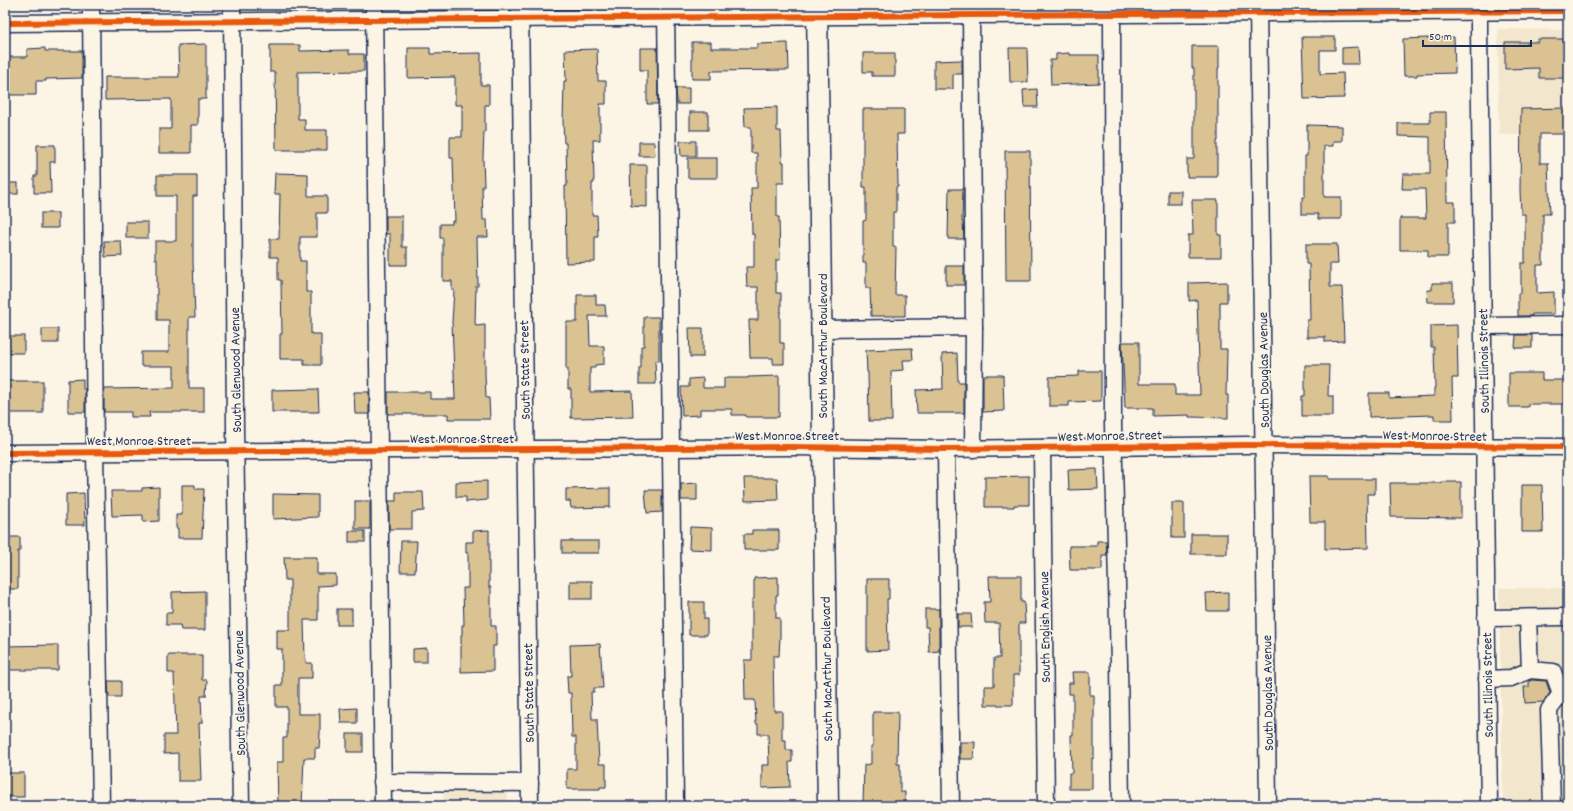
<svg xmlns="http://www.w3.org/2000/svg" width="1573" height="811" font-family="Dekko,sans-serif">
	<rect width="100%" height="100%" fill="#fcf5e5"/>
	<filter id="ink" filterUnits="userSpaceOnUse"><feTurbulence type="fractalNoise" baseFrequency=".025" numOctaves="2"/><feDisplacementMap in="SourceGraphic" scale="8" xChannelSelector="R" yChannelSelector="G"/><feConvolveMatrix kernelMatrix="1 2 1 2 8 2 1 2 1" color-interpolation-filters="sRGB"/></filter>
	<g filter="url(#ink)">
		<g fill="#f2e6cc">
			<polygon points="1498,29 1568,30 1568,135 1499,135"/>
			<polygon points="1499,588 1568,588 1568,806 1503,806"/>
			<polygon points="507,786 508,806 444,806 443,787"/>
		</g>
		<g fill="#dbc292" stroke="#1b2f5e">
			<polygon points="1302,37 1335,37 1335,50 1320,50 1320,74 1343,73 1344,98 1304,99"/>
			<polygon points="1454,37 1455,73 1417,74 1417,76 1404,76 1403,39"/>
			<polygon points="1538,39 1568,39 1568,78 1539,78 1539,68 1505,69 1505,42 1538,42"/>
			<polygon points="692,42 711,42 711,48 757,48 757,44 788,43 789,70 711,71 711,79 692,79"/>
			<polygon points="206,44 206,99 198,99 198,125 191,125 191,153 159,153 159,129 171,129 171,99 105,100 105,77 179,77 178,45"/>
			<polygon points="270,45 300,45 300,51 349,50 349,54 364,54 364,71 298,72 298,119 305,119 305,130 327,130 327,150 276,150 275,72 270,72"/>
			<polygon points="1192,46 1219,46 1219,68 1218,68 1218,141 1217,141 1217,177 1187,177 1187,159 1194,159 1194,68 1192,68"/>
			<polygon points="1358,47 1359,64 1342,64 1342,48"/>
			<polygon points="45,48 45,51 82,51 82,78 46,79 46,81 36,81 36,95 5,95 5,57 27,57 27,49"/>
			<polygon points="408,48 430,48 430,54 481,53 481,85 489,85 489,105 485,105 485,132 484,132 483,158 484,186 482,186 483,220 487,220 488,237 477,237 478,286 476,286 475,323 476,326 485,325 485,374 486,398 489,398 490,419 448,419 448,414 388,414 388,392 430,392 430,399 455,399 452,322 454,290 452,290 452,281 443,281 443,238 440,238 440,224 452,224 452,221 455,221 453,158 450,158 450,137 462,137 462,105 455,105 455,77 408,78"/>
			<polygon points="640,48 657,48 658,104 647,104 647,70 640,70"/>
			<polygon points="1009,48 1027,48 1028,82 1010,82"/>
			<polygon points="597,49 598,81 606,81 606,104 600,104 600,140 593,140 594,183 592,183 592,215 597,215 598,237 595,237 595,262 566,263 565,186 567,186 566,143 564,143 563,122 564,81 566,81 565,50"/>
			<polygon points="863,53 895,53 895,76 872,76 872,72 863,72"/>
			<polygon points="1069,53 1069,55 1099,55 1099,83 1051,85 1050,60 1056,60 1056,54"/>
			<polygon points="962,60 962,74 953,74 953,89 934,89 934,61"/>
			<polygon points="676,88 689,88 689,104 677,104"/>
			<polygon points="1037,89 1038,107 1024,107 1023,90"/>
			<polygon points="777,107 777,131 781,131 782,162 784,162 784,183 777,183 777,217 779,217 780,260 776,260 776,293 781,293 781,312 780,312 780,343 784,343 784,364 773,364 773,358 750,358 749,320 758,320 758,287 747,287 746,267 754,267 754,234 752,234 751,188 757,188 757,153 751,153 751,127 745,127 744,108"/>
			<polygon points="1568,108 1568,134 1540,134 1540,163 1548,163 1550,214 1543,214 1543,265 1537,265 1537,293 1554,292 1554,314 1532,314 1532,316 1518,316 1518,293 1521,293 1521,263 1525,263 1525,214 1521,214 1520,190 1521,109"/>
			<polygon points="863,109 904,109 904,134 897,134 898,187 896,187 896,212 893,212 893,247 896,247 895,295 905,295 905,316 871,316 870,288 866,288 866,263 863,263 863,221 866,220 866,187 863,187"/>
			<rect x="690" y="112" width="18" height="18"/>
			<polygon points="1430,112 1446,112 1447,202 1455,202 1455,222 1448,222 1448,257 1428,257 1428,250 1400,250 1400,218 1426,218 1425,189 1402,189 1403,174 1430,174 1430,137 1398,136 1398,123 1430,123"/>
			<polygon points="1307,125 1342,126 1342,141 1333,141 1333,146 1324,146 1324,197 1341,197 1341,219 1318,219 1318,214 1302,214 1302,197 1305,197 1305,156 1307,156"/>
			<polygon points="680,141 696,141 696,156 681,156"/>
			<polygon points="639,142 654,142 655,156 639,156"/>
			<polygon points="37,145 55,145 55,162 50,162 51,193 34,193 34,176 37,176"/>
			<polygon points="1005,151 1030,151 1031,281 1006,281"/>
			<rect x="688" y="158" width="29" height="20"/>
			<polygon points="630,165 647,165 647,207 631,206"/>
			<polygon points="275,173 308,174 308,196 327,196 327,213 317,213 317,237 300,237 300,261 306,261 306,292 311,292 311,334 321,334 321,365 304,365 304,359 280,359 280,334 282,334 281,280 278,280 278,257 270,257 270,239 279,239 280,194 274,194"/>
			<polygon points="157,175 197,175 197,196 193,196 193,261 195,317 189,317 189,388 204,388 204,412 149,412 150,417 131,417 131,412 104,412 104,389 174,388 174,366 141,366 141,352 169,352 169,320 157,320 157,259 155,259 155,241 176,241 176,196 157,196"/>
			<rect x="5" y="183" width="13" height="11"/>
			<polygon points="949,189 963,189 962,222 963,222 964,239 948,239"/>
			<rect x="1168" y="191" width="13" height="13"/>
			<polygon points="1192,200 1218,200 1218,235 1221,235 1221,257 1188,257 1188,235 1193,235"/>
			<rect x="41" y="213" width="17" height="15"/>
			<polygon points="386,216 402,216 402,247 407,247 407,265 390,265 390,234 386,234"/>
			<rect x="126" y="222" width="22" height="16"/>
			<polygon points="104,241 121,241 122,256 105,257"/>
			<polygon points="1306,244 1337,244 1338,264 1330,264 1330,287 1342,287 1344,341 1325,342 1325,337 1307,337 1307,320 1310,320 1309,264 1306,264"/>
			<rect x="946" y="266" width="18" height="19"/>
			<polygon points="1227,282 1227,302 1220,302 1220,349 1227,349 1226,395 1228,395 1228,418 1189,417 1189,415 1153,416 1153,408 1125,408 1122,342 1139,342 1139,384 1175,384 1175,395 1200,395 1197,300 1189,301 1189,283"/>
			<polygon points="1432,283 1453,283 1453,302 1428,302 1427,290 1432,290"/>
			<polygon points="577,295 596,295 596,305 605,305 606,316 589,316 590,346 604,346 604,364 595,365 595,368 590,368 590,392 632,391 633,417 571,418 571,389 568,389 568,369 566,369 566,322 577,322"/>
			<polygon points="644,317 659,317 659,361 655,361 656,384 639,384 639,368 641,368 641,346 644,346"/>
			<polygon points="1457,325 1458,378 1452,378 1453,420 1434,420 1434,415 1369,417 1369,393 1389,393 1389,398 1434,396 1434,388 1435,388 1434,347 1431,347 1431,326"/>
			<polygon points="689,328 703,328 703,357 690,357"/>
			<rect x="42" y="329" width="16" height="14"/>
			<polygon points="1516,335 1532,335 1532,348 1515,348"/>
			<rect x="5" y="336" width="19" height="17"/>
			<polygon points="912,348 913,360 903,360 904,370 891,371 892,421 869,421 868,372 867,372 866,350"/>
			<polygon points="957,353 958,382 964,382 964,413 917,413 916,390 943,389 942,354"/>
			<polygon points="1305,365 1329,365 1328,396 1333,396 1333,416 1302,416 1302,396 1305,396"/>
			<polygon points="1079,371 1101,371 1101,401 1069,402 1069,406 1049,406 1049,377 1079,376"/>
			<polygon points="1509,373 1542,373 1542,380 1568,380 1568,404 1528,404 1528,407 1509,407"/>
			<polygon points="983,375 1003,375 1004,411 983,412"/>
			<polygon points="779,376 779,417 746,417 746,415 732,415 732,409 700,409 700,415 682,416 681,387 689,387 689,379 703,378 703,388 724,388 724,378 748,378 748,377"/>
			<polygon points="83,379 83,389 85,389 85,412 68,412 68,380"/>
			<rect x="5" y="381" width="38" height="32"/>
			<polygon points="318,389 319,412 272,412 272,390"/>
			<polygon points="354,392 369,392 369,414 355,414"/>
			<polygon points="1097,469 1098,489 1069,490 1068,470"/>
			<polygon points="1029,476 1029,505 1014,505 1014,507 985,507 985,477"/>
			<polygon points="1309,476 1329,476 1329,479 1375,479 1375,494 1367,494 1368,548 1325,549 1325,522 1310,522"/>
			<polygon points="744,478 777,478 778,500 745,501"/>
			<polygon points="487,481 487,500 466,502 466,497 456,497 456,482"/>
			<polygon points="1441,482 1461,482 1461,518 1391,517 1390,483 1442,483"/>
			<polygon points="697,483 697,500 681,500 681,484"/>
			<polygon points="182,485 195,485 195,489 204,489 202,538 178,538 178,528 176,528 176,515 182,515"/>
			<polygon points="1522,485 1542,485 1543,532 1522,532"/>
			<polygon points="159,487 159,521 143,522 143,515 112,516 111,491 142,491 142,488"/>
			<polygon points="610,488 610,507 571,508 570,501 566,501 566,489"/>
			<polygon points="645,490 662,490 662,512 647,513"/>
			<polygon points="396,492 423,492 424,511 412,512 412,529 389,529 389,501 396,501"/>
			<polygon points="84,493 85,525 66,525 66,494"/>
			<polygon points="273,494 318,495 318,517 273,519"/>
			<rect x="355" y="501" width="15" height="28"/>
			<rect x="1172" y="503" width="12" height="35"/>
			<polygon points="690,527 712,528 712,550 689,549"/>
			<polygon points="489,530 489,587 491,587 491,626 496,626 496,646 493,646 493,671 461,672 461,635 462,635 462,625 464,625 463,588 468,588 468,553 466,553 466,542 473,542 473,531"/>
			<polygon points="752,530 779,530 779,550 744,550 744,534 752,534"/>
			<rect x="349" y="531" width="16" height="11"/>
			<rect x="1191" y="534" width="36" height="20"/>
			<polygon points="5,537 20,537 20,551 18,551 18,589 5,589"/>
			<polygon points="401,541 417,541 415,572 400,572"/>
			<rect x="562" y="541" width="37" height="12"/>
			<polygon points="1097,541 1106,541 1107,555 1102,555 1102,570 1070,570 1069,546 1097,546"/>
			<polygon points="284,557 317,557 317,574 336,574 336,585 318,586 318,620 304,620 305,659 306,659 306,663 312,663 312,678 298,678 298,714 320,714 320,734 319,748 315,748 315,758 304,758 302,806 278,806 277,762 283,762 283,738 287,738 287,707 276,707 276,685 282,685 282,649 277,649 277,630 290,630 290,580 285,580"/>
			<polygon points="989,576 1021,576 1021,602 1024,602 1025,623 1019,623 1019,675 1013,675 1013,705 985,705 985,686 994,686 994,658 1000,658 999,623 985,623 984,602 990,602"/>
			<polygon points="778,577 778,595 776,595 776,618 780,618 780,637 779,656 773,656 774,711 782,711 782,740 786,740 786,750 792,750 792,762 789,762 790,787 762,788 762,765 769,765 768,734 758,734 758,724 756,724 755,700 745,700 744,660 752,660 752,599 754,599 754,578"/>
			<polygon points="867,579 889,579 889,599 887,599 888,650 867,651"/>
			<rect x="570" y="581" width="22" height="18"/>
			<polygon points="205,591 205,630 181,630 180,625 166,625 166,613 172,613 172,592"/>
			<polygon points="1228,592 1228,611 1207,611 1206,593"/>
			<polygon points="689,602 704,602 704,619 707,619 707,635 689,635"/>
			<rect x="337" y="609" width="15" height="16"/>
			<polygon points="925,609 939,609 939,651 929,652 928,627 925,627"/>
			<polygon points="958,614 971,614 972,627 958,627"/>
			<polygon points="600,644 603,688 594,688 594,692 591,692 592,719 597,719 599,764 606,764 606,787 600,787 600,789 567,789 567,769 576,769 576,737 572,737 571,693 568,693 567,676 571,676 570,645"/>
			<polygon points="58,645 58,670 5,670 5,646"/>
			<polygon points="427,648 427,662 413,662 413,649"/>
			<polygon points="168,655 202,655 202,680 207,680 206,696 201,696 202,723 199,723 201,781 178,781 178,753 164,754 164,735 176,735 174,673 168,673"/>
			<polygon points="1072,672 1090,672 1090,695 1094,695 1094,758 1092,758 1092,789 1069,789 1069,773 1072,773 1071,735 1073,735 1073,694 1069,694 1069,683 1073,683"/>
			<polygon points="1532,680 1546,681 1550,693 1543,702 1525,703 1524,687 1529,687 1529,681"/>
			<polygon points="108,681 121,681 121,697 109,697"/>
			<polygon points="357,708 357,723 341,723 340,709"/>
			<polygon points="873,712 898,712 897,764 900,764 900,792 905,792 905,806 863,806 864,765 871,764 871,746 873,746"/>
			<rect x="347" y="734" width="16" height="18"/>
			<polygon points="960,742 975,742 974,759 960,759"/>
			<rect x="5" y="773" width="19" height="24"/>
		</g>
		<g fill="none" stroke-linecap="round" stroke-linejoin="round">
			<defs>
				<g id="minor">
					<polyline points="91,5 95,452 101,806"/>
					<polyline points="232,5 235,428 241,806"/>
					<polyline points="374,5 383,806"/>
					<polyline points="520,5 530,806"/>
					<polyline points="666,5 675,806"/>
					<polyline points="1258,5 1268,806"/>
					<polyline points="1481,5 1479,12 1479,31 1489,806"/>
					<polyline points="1112,14 1113,424 1119,664 1121,806"/>
					<polyline points="971,15 974,327 973,449"/>
					<polyline points="5,23 971,15 1568,11"/>
					<polyline points="1483,326 1568,325"/>
					<polyline points="822,329 974,327"/>
					<polyline points="1042,448 1046,806"/>
					<polyline points="946,449 951,806"/>
					<polyline points="5,453 791,447 946,449 1246,445 1568,447"/>
					<polyline points="1486,618 1568,617"/>
					<polyline points="1528,618 1530,670"/>
					<polyline points="1487,679 1511,678 1530,670 1553,672 1559,688 1560,695 1549,710 1552,806"/>
					<polyline points="382,782 530,783"/>
				</g>
				<polyline id="major" points="817,5 828,806"/>
			</defs>
			<use href="#minor" stroke="#1b2f5e" stroke-width="19"/>
			<use href="#major" stroke="#1b2f5e" stroke-width="23"/>
			<use href="#minor" stroke="#fcf5e5" stroke-width="16"/>
			<use href="#major" stroke="#fcf5e5" stroke-width="20"/>
			<defs>
				<g id="cycleway">
					<polyline points="5,23 971,15 1568,11"/>
					<polyline points="5,453 791,447 946,449 1246,445 1568,447"/>
				</g>
			</defs>
			<use href="#cycleway" stroke="#fcf5e5" stroke-width="8"/>
			<use href="#cycleway" stroke="#e8590c" stroke-width="6"/>
		</g>
	</g>
	<g text-anchor="middle" stroke-width="3.5" stroke-linejoin="round" paint-order="stroke">
		<g font-size="14" fill="#1b2f5e" stroke="#fcf5e5">
			<text transform="translate(822 346) rotate(-90)" y="5">South MacArthur Boulevard</text>
			<text transform="translate(1483 361) rotate(-91)" y="5">South Illinois Street</text>
			<text transform="translate(235 370) rotate(-91)" y="5">South Glenwood Avenue</text>
			<text transform="translate(524 370) rotate(-91)" y="5">South State Street</text>
			<text transform="translate(1263 370) rotate(-91)" y="5">South Douglas Avenue</text>
			<text x="787" y="440">West Monroe Street</text>
			<text transform="translate(1110 435) rotate(-1)" y="5">West Monroe Street</text>
			<text transform="translate(1435 435) rotate(1)" y="5">West Monroe Street</text>
			<text x="462" y="443">West Monroe Street</text>
			<text x="139" y="445">West Monroe Street</text>
			<text transform="translate(1044 627) rotate(-91)" y="5">South English Avenue</text>
			<text transform="translate(826 669) rotate(-91)" y="5">South MacArthur Boulevard</text>
			<text transform="translate(1487 685) rotate(-91)" y="5">South Illinois Street</text>
			<text transform="translate(239 693) rotate(-91)" y="5">South Glenwood Avenue</text>
			<text transform="translate(528 693) rotate(-91)" y="5">South State Street</text>
			<text transform="translate(1267 693) rotate(-91)" y="5">South Douglas Avenue</text>
		</g>
	</g>
	<rect width="1573" height="811" fill="none" stroke="#fcf5e5" stroke-width="20"/>
	<rect x="10" y="10" width="1553" height="791" fill="none" stroke="#1b2f5e" stroke-width="1.5" filter="url(#ink)"/>
	<path d="M1423 40v6h108v-6" fill="none" stroke="#1b2f5e" stroke-width="2"/>
	<text x="1429" y="40" font-size="12" fill="#1b2f5e" stroke="#fcf5e5" stroke-width="3" paint-order="stroke">50 m</text>
</svg>
